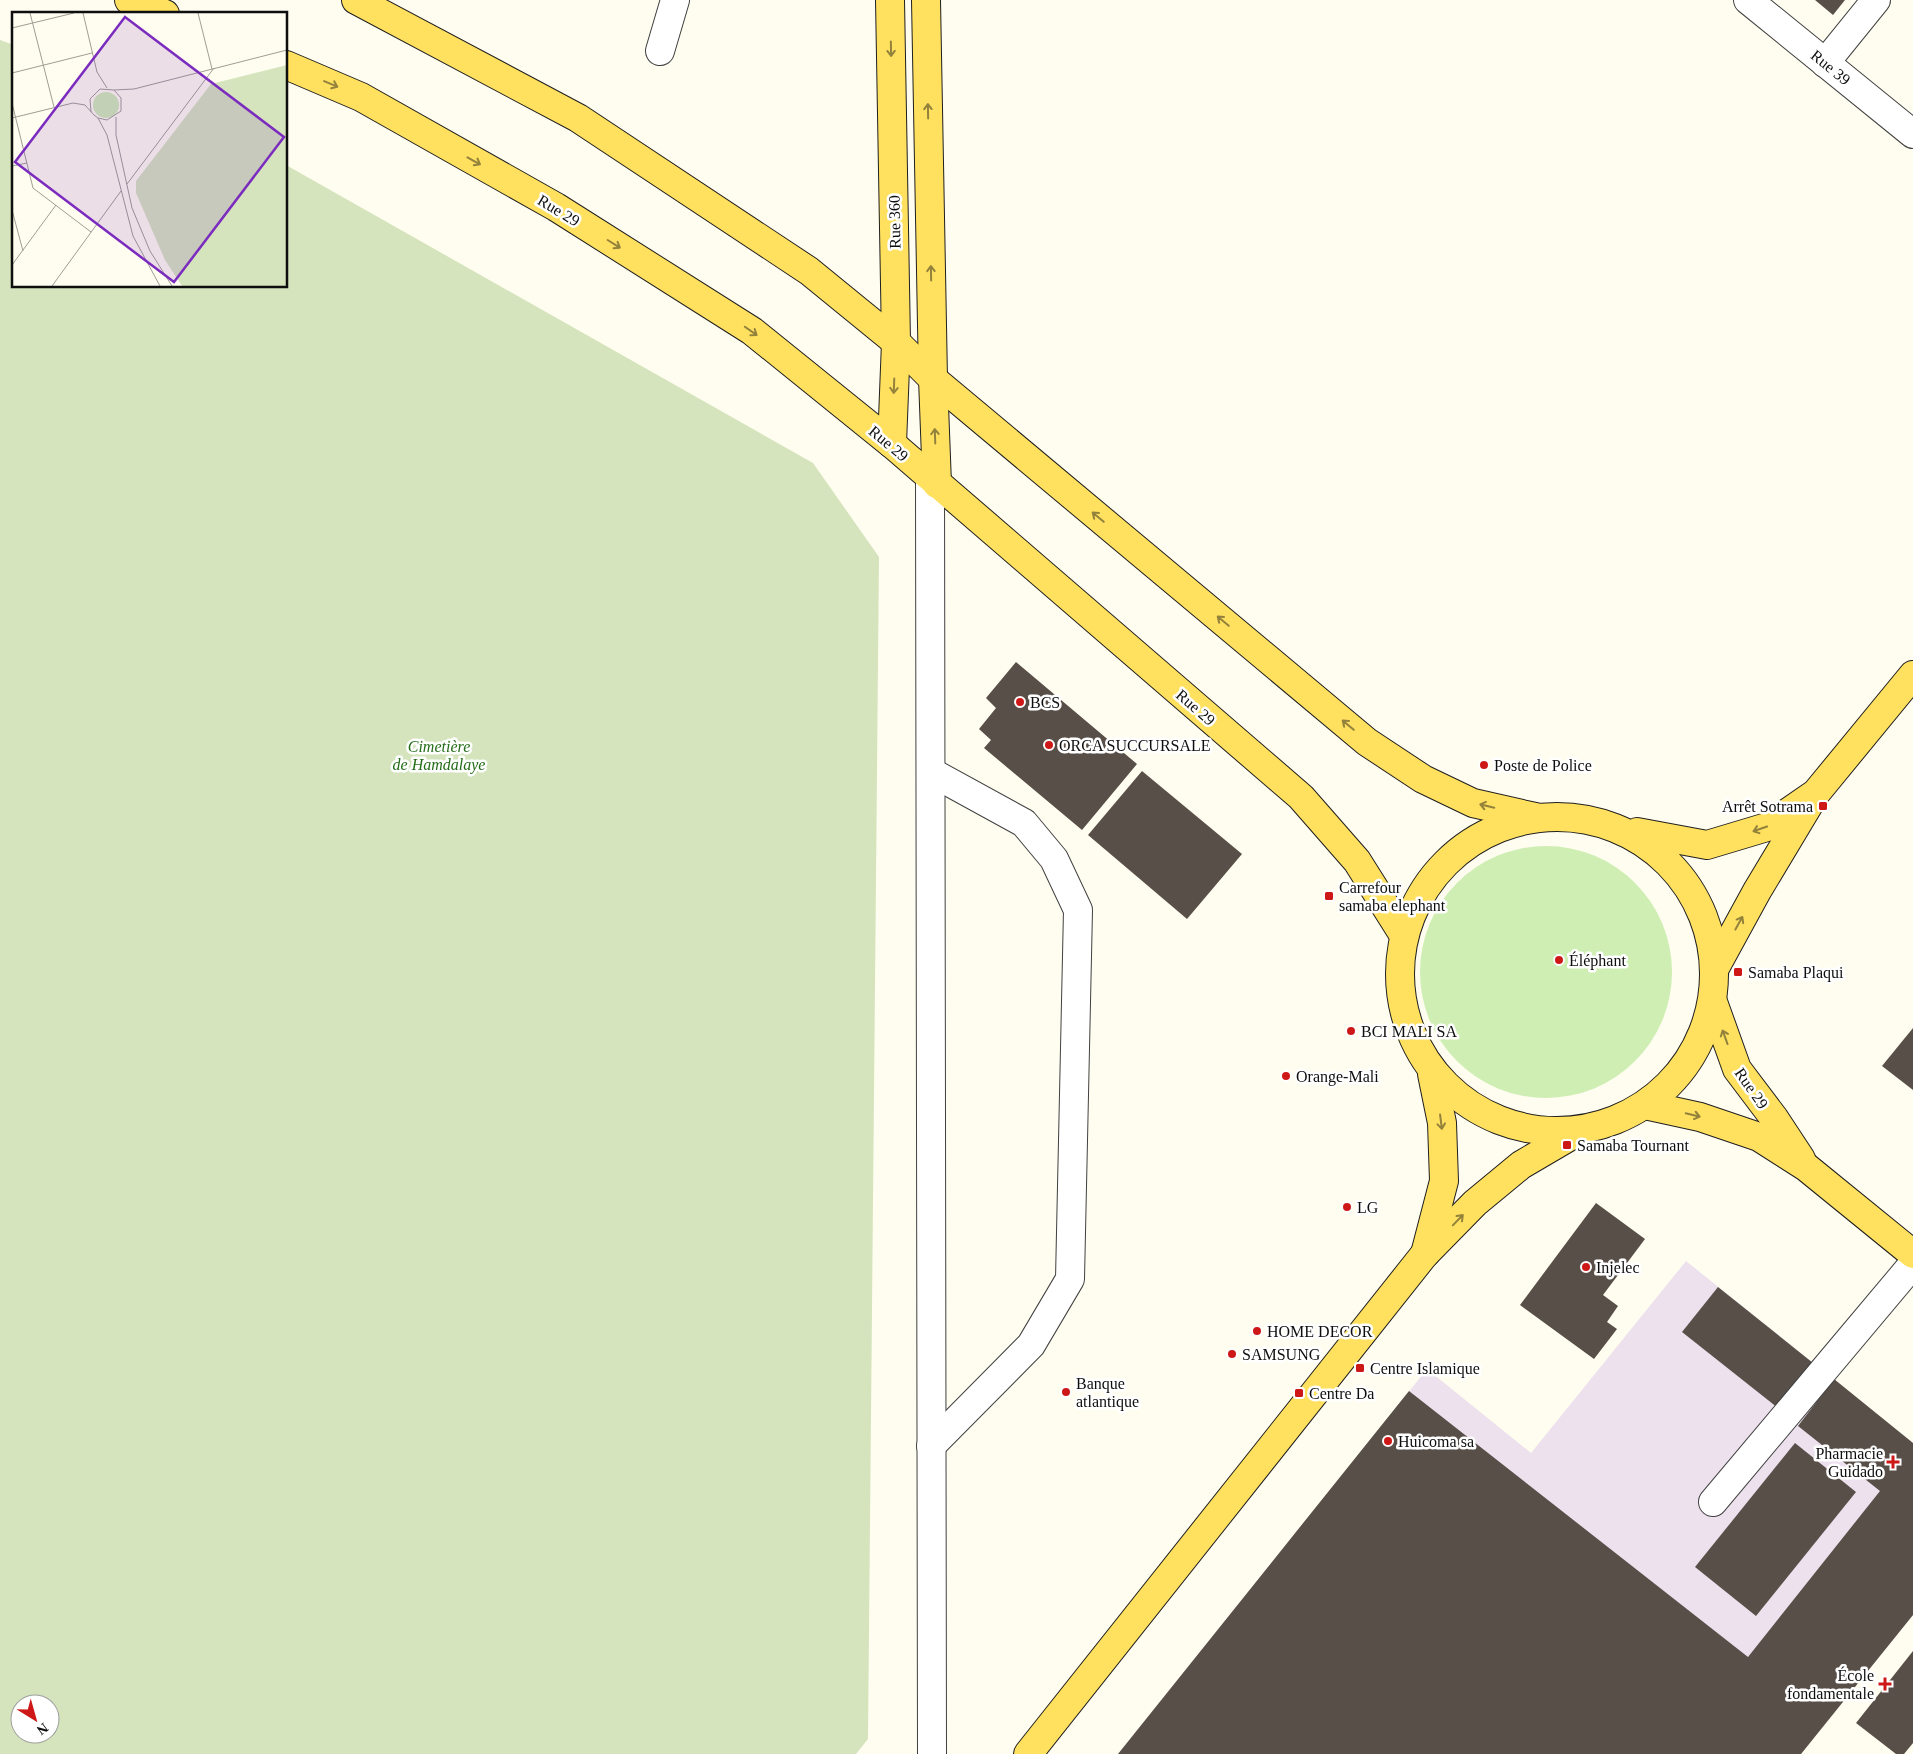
<svg xmlns="http://www.w3.org/2000/svg" width="1913" height="1754" font-family="Georgia,serif">
	<rect width="100%" height="100%" fill="#fffdef"/>
	<polygon fill="#ede1ee" points="1686,1261 1913,1443 1913,1615 1801,1754 1118,1754 1427,1369 1531,1453"/>
	<circle fill="#cfeeb4" cx="1546" cy="972" r="126"/>
	<path fill="#d5e4bd" fill-rule="evenodd" d="M0 40 14 45V286H286V165L813 463 879 557 868 1739 856 1754H0ZM20 1704H50V1734H20Z"/>
	<g fill="#584f49">
		<polygon points="1815,0 1845,0 1833,15"/>
		<polygon points="1016,662 1137,764 1082,830 984,748 991,740 979,729 996,708 986,698"/>
		<polygon points="1142,771 1242,854 1187,919 1088,835"/>
		<polygon points="1913,1028 1913,1090 1882,1066"/>
		<polygon points="1596,1203 1645,1239 1603,1295 1618,1306 1607,1322 1617,1329 1594,1359 1520,1305"/>
		<polygon points="1718,1287 1813,1363 1778,1408 1682,1332"/>
		<polygon points="1834,1379 1913,1443 1913,1615 1801,1754 1118,1754 1409,1391 1748,1657 1880,1491 1798,1426"/>
		<polygon points="1795,1443 1856,1492 1756,1616 1695,1567"/>
		<polygon points="1913,1651 1913,1743 1904,1754 1896,1754 1856,1723"/>
	</g>
	<g fill="none" stroke-linecap="round" stroke-linejoin="round">
		<defs>
			<g id="minor">
				<polyline points="1748,0 1913,134"/>
				<polyline points="660,51 675,0"/>
				<polyline points="1825,63 1876,0"/>
				<polyline points="930,479 932,1754"/>
				<polyline points="931,772 1024,823 1054,859 1078,910 1070,1279 1031,1345 931,1446"/>
				<polyline points="1713,1502 1913,1264"/>
			</g>
			<g id="major">
				<polyline points="129,0 165,14"/>
				<polyline points="356,0 578,118 809,271 896,342 933,379 1367,742 1423,779 1473,803 1535,817"/>
				<polyline points="890,0 896,342 892,444"/>
				<polyline points="926,0 933,379 937,484"/>
				<polyline points="286,65 361,97 556,207 752,331 892,444 1301,797 1357,861 1403,934"/>
				<circle cx="1557" cy="974" r="157"/>
				<polyline points="1637,832 1707,845 1767,827 1816,793 1913,675"/>
				<polyline points="1716,966 1757,891 1811,801"/>
				<polyline points="1713,1002 1737,1069 1774,1118 1801,1159"/>
				<polyline points="1645,1105 1700,1117 1759,1137 1806,1167 1913,1254"/>
				<polyline points="1425,1254 1444,1181 1442,1123 1432,1074"/>
				<polyline points="1028,1754 1424,1255 1475,1203 1521,1165 1579,1131"/>
			</g>
		</defs>
		<use href="#minor" stroke="#414141" stroke-width="30"/>
		<use href="#major" stroke="#1f1f1f" stroke-width="30"/>
		<use href="#minor" stroke="#fff" stroke-width="28"/>
		<use href="#major" stroke="#ffe05f" stroke-width="28"/>
	</g>
	<defs><path id="oneway-shaft" d="M-6 0H5M1.5-3L5.5 0L1.5 3" fill="none" stroke-width="1.6" stroke-linecap="round" stroke-linejoin="round" transform="scale(1.25)"/></defs>
	<g stroke="#93823b">
		<use href="#oneway-shaft" transform="translate(891 49) rotate(89)"/>
		<use href="#oneway-shaft" transform="translate(331 84) rotate(23)"/>
		<use href="#oneway-shaft" transform="translate(928 111) rotate(-91)"/>
		<use href="#oneway-shaft" transform="translate(474 161) rotate(29)"/>
		<use href="#oneway-shaft" transform="translate(614 244) rotate(32)"/>
		<use href="#oneway-shaft" transform="translate(931 273) rotate(-91)"/>
		<use href="#oneway-shaft" transform="translate(751 331) rotate(35)"/>
		<use href="#oneway-shaft" transform="translate(894 386) rotate(92)"/>
		<use href="#oneway-shaft" transform="translate(935 436) rotate(-92)"/>
		<use href="#oneway-shaft" transform="translate(1098 517) rotate(-140)"/>
		<use href="#oneway-shaft" transform="translate(1223 621) rotate(-140)"/>
		<use href="#oneway-shaft" transform="translate(1348 725) rotate(-140)"/>
		<use href="#oneway-shaft" transform="translate(1487 806) rotate(-167)"/>
		<use href="#oneway-shaft" transform="translate(1760 829) rotate(161)"/>
		<use href="#oneway-shaft" transform="translate(1739 923) rotate(-61)"/>
		<use href="#oneway-shaft" transform="translate(1725 1037) rotate(-110)"/>
		<use href="#oneway-shaft" transform="translate(1693 1115) rotate(13)"/>
		<use href="#oneway-shaft" transform="translate(1441 1122) rotate(83)"/>
		<use href="#oneway-shaft" transform="translate(1458 1220) rotate(-46)"/>
	</g>
	<g fill="#cd1817" stroke="#fff" stroke-width="2">
		<circle cx="1020" cy="702" r="5"/>
		<circle cx="1049" cy="745" r="5"/>
		<circle cx="1484" cy="765" r="5"/>
		<rect x="1818" y="801" width="10" height="10" rx="2.5"/>
		<rect x="1324" y="891" width="10" height="10" rx="2.5"/>
		<circle cx="1559" cy="960" r="5"/>
		<rect x="1733" y="967" width="10" height="10" rx="2.5"/>
		<circle cx="1351" cy="1031" r="5"/>
		<circle cx="1286" cy="1076" r="5"/>
		<rect x="1562" y="1140" width="10" height="10" rx="2.5"/>
		<circle cx="1347" cy="1207" r="5"/>
		<circle cx="1586" cy="1267" r="5"/>
		<circle cx="1257" cy="1331" r="5"/>
		<circle cx="1232" cy="1354" r="5"/>
		<rect x="1355" y="1363" width="10" height="10" rx="2.5"/>
		<circle cx="1066" cy="1392" r="5"/>
		<rect x="1294" y="1388" width="10" height="10" rx="2.5"/>
		<circle cx="1388" cy="1441" r="5"/>
		<path d="M1890.5 1454.5h5v5h5v5h-5v5h-5v-5h-5v-5h5z"/>
		<path d="M1882.5 1676.5h5v5h5v5h-5v5h-5v-5h-5v-5h5z"/>
	</g>
	<g text-anchor="middle" stroke-width="5" stroke-linejoin="round" paint-order="stroke">
		<g font-size="16" fill="#0e0e0e" stroke="#fff">
			<text transform="translate(1831 67) rotate(39)" y="6">Rue 39</text>
			<text transform="translate(559 210) rotate(31)" y="6">Rue 29</text>
			<text transform="translate(894 222) rotate(-91)" y="6">Rue 360</text>
			<text transform="translate(889 443) rotate(40)" y="6">Rue 29</text>
			<text transform="translate(1196 707) rotate(41)" y="6">Rue 29</text>
			<text transform="translate(1752 1088) rotate(55)" y="6">Rue 29</text>
		</g>
		<g font-size="16" fill="#0e0e0e" stroke="#fff" text-anchor="start">
			<text x="1030" y="708">BCS</text>
			<text x="1059" y="751">ORCA SUCCURSALE</text>
			<text x="1494" y="771">Poste de Police</text>
			<text x="1813" y="812" text-anchor="end">Arrêt Sotrama</text>
			<text x="1339" y="893">Carrefour<tspan x="1339" dy="18">samaba elephant</tspan></text>
			<text x="1569" y="966">Éléphant</text>
			<text x="1748" y="978">Samaba Plaqui</text>
			<text x="1361" y="1037">BCI MALI SA</text>
			<text x="1296" y="1082">Orange-Mali</text>
			<text x="1577" y="1151">Samaba Tournant</text>
			<text x="1357" y="1213">LG</text>
			<text x="1596" y="1273">Injelec</text>
			<text x="1267" y="1337">HOME DECOR</text>
			<text x="1242" y="1360">SAMSUNG</text>
			<text x="1370" y="1374">Centre Islamique</text>
			<text x="1076" y="1389">Banque<tspan x="1076" dy="18">atlantique</tspan></text>
			<text x="1309" y="1399">Centre Da</text>
			<text x="1398" y="1447">Huicoma sa</text>
			<text x="1883" y="1459" text-anchor="end">Pharmacie<tspan x="1883" dy="18">Guidado</tspan></text>
			<text x="1874" y="1681" text-anchor="end">École<tspan x="1874" dy="18">fondamentale</tspan></text>
		</g>
		<g font-size="16" font-style="italic" fill="#246d17" stroke="#fff">
			<text x="439" y="752">Cimetière<tspan x="439" dy="18">de Hamdalaye</tspan></text>
		</g>
	</g>
	<g transform="translate(12 12)">
		<rect width="275" height="275" fill="#fffdef"/>
		<path d="M81 93a13 13 0 1 1 26 0a13 13 0 1 1-26 0Z" fill="#cfeeb4"/>
		<path d="M275 53V274H170L153 248 124 181V169L199 72Z" fill="#d5e4bd"/>
		<path fill="none" stroke="#9f9d95" stroke-width="1" d="M18 1 42 95M71 1 85 60 95 76M186 1 200 57M0 16 62 1M0 61 80 41M102 78 122 77 275 38M0 91 21 176 79 220M104 105V123L120 196 138 239 160 274M0 106 61 91 73 93 82 103 86 106 95 108 109 99V86L102 78 88 77 78 87 79 100M86 106 95 123 121 224 148 274M0 154 15 151M115 172 202 56M0 198 11 239M0 253 44 193M40 274 109 179"/>
		<path fill="#7b2cbf" fill-opacity="0.15" stroke="#7b2cbf" stroke-width="2.5" d="M113 5 272 125 162 270 3 150Z"/>
		<rect width="275" height="275" fill="none" stroke="#0e0e0e" stroke-width="2.5"/>
	</g>
	<g transform="translate(35 1719) rotate(143)"><circle r="24" fill="#ffffff" stroke="#9f9f9f"/>
	<path d="M0-4L9 19L0 12L-9 19Z" fill="#cd1817"/>
	<text y="-8" font-size="14" font-weight="bold" text-anchor="middle" fill="#0e0e0e">N</text>
	</g>
</svg>
